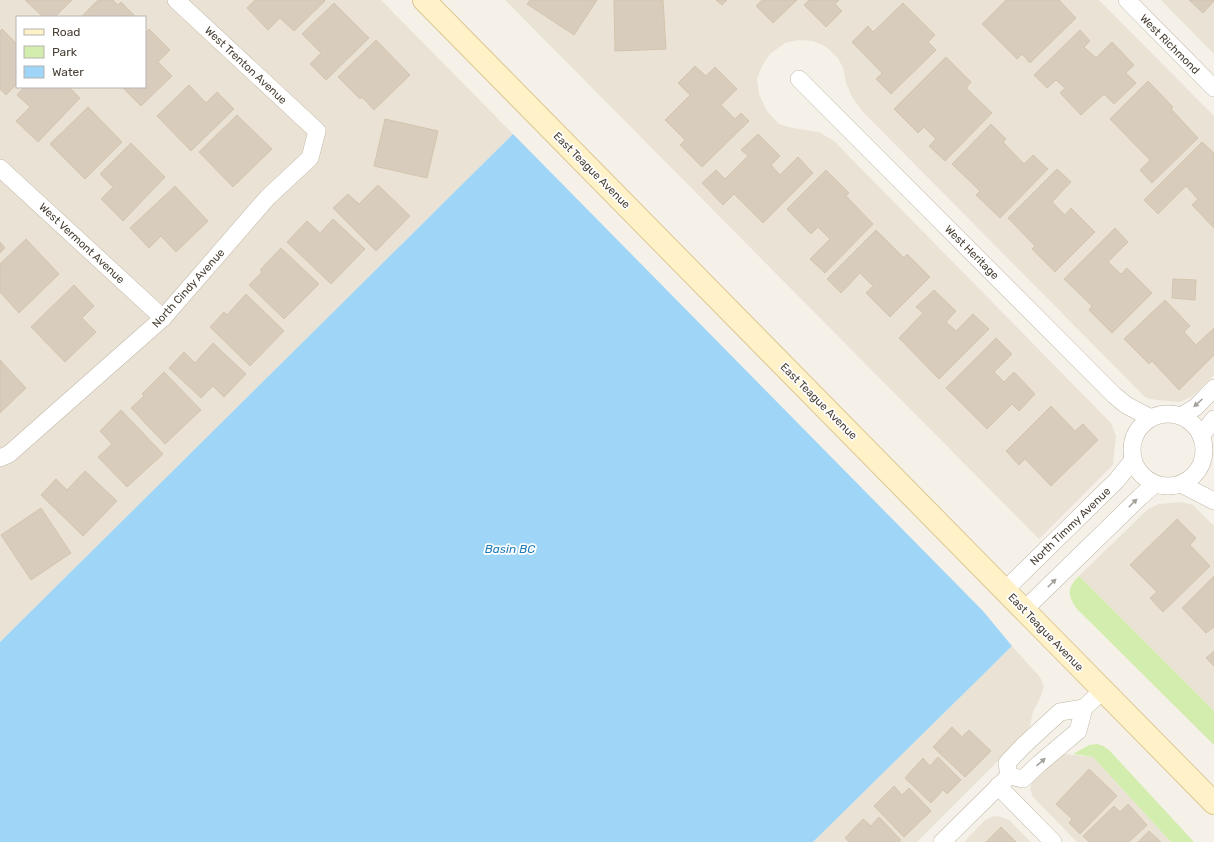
<svg xmlns="http://www.w3.org/2000/svg" width="1214" height="842" font-family="Rubik,sans-serif">
	<rect width="100%" height="100%" fill="#f5f1e8"/>
	<g fill="#eae3d5" fill-rule="evenodd">
		<path d="M0 0H381L513 134 0 642ZM17 17H145V87H17Z"/>
		<polygon points="505,0 1099,0 1214,116 1214,375 1191,397 1180,402 1157,400 1146,398 862,111 852,97 846,83 843,68 838,58 826,47 813,41 799,40 785,43 770,54 762,66 757,79 759,94 767,111 779,124 793,128 819,132 834,141 1111,423 1116,436 1113,465 1039,539"/>
		<polygon points="1161,0 1214,0 1214,54"/>
		<polygon points="1182,502 1193,505 1214,526 1214,711 1079,576 1148,509 1159,504"/>
		<polygon points="1012,646 1040,677 1044,687 1041,696 1033,712 1030,726 1019,740 917,842 813,842"/>
		<polygon points="1064,754 1093,757 1171,842 1077,842 1033,797 1030,789 1033,780 1056,757"/>
		<polygon points="994,816 1001,817 1009,820 1031,842 964,842 985,820"/>
	</g>
	<g fill="#d2edad">
		<path d="M1079 576 1214 711V745L1077 609C1067 595 1067 588 1079 576Z"/>
		<polygon points="1097,744 1103,746 1109,750 1194,842 1171,842 1093,757 1073,754 1089,745"/>
	</g>
	<polygon fill="#9fd5f7" points="513,134 983,611 1012,646 813,842 0,842 0,642"/>
	<g fill="#d8cdbc" stroke="#d4c4ae">
		<polygon points="25,0 72,0 55,17 43,17"/>
		<polygon points="98,0 113,0 118,5 121,2 136,17 81,17"/>
		<polygon points="255,0 324,0 325,1 294,31 280,18 268,30 247,8"/>
		<polygon points="530,0 597,0 574,35 527,4"/>
		<polygon points="614,0 663,0 666,49 615,51"/>
		<polygon points="716,0 727,0 722,5"/>
		<polygon points="762,0 797,0 773,23 756,6"/>
		<polygon points="809,0 839,0 835,4 842,11 826,27 804,5"/>
		<polygon points="1006,0 1059,0 1076,18 1030,63 1022,54 1017,59 982,24"/>
		<polygon points="1189,0 1214,0 1214,1 1203,13"/>
		<polygon points="334,3 369,38 326,80 310,64 321,53 302,34"/>
		<polygon points="903,3 935,35 928,42 936,50 891,94 876,79 882,73 852,42 868,26 873,32"/>
		<polygon points="2,29 17,44 17,84 6,95 0,89 0,31"/>
		<polygon points="149,29 170,50 158,62 172,76 141,106 122,87 145,87 145,33"/>
		<polygon points="1080,30 1090,41 1084,47 1096,58 1112,42 1134,65 1126,73 1136,83 1114,104 1104,94 1081,115 1060,93 1065,88 1056,80 1047,88 1034,75"/>
		<polygon points="376,40 410,75 374,110 362,97 360,99 338,77"/>
		<polygon points="946,57 971,82 966,88 992,113 945,161 929,146 936,139 924,127 918,133 894,109"/>
		<polygon points="695,66 706,76 715,67 737,89 721,105 735,119 741,113 749,121 702,167 680,145 685,140 665,120 690,95 678,83"/>
		<polygon points="1148,81 1173,107 1171,109 1198,138 1152,183 1140,170 1150,160 1110,119"/>
		<polygon points="189,85 206,103 217,92 234,109 191,151 157,116"/>
		<polygon points="24,87 69,87 80,98 38,142 16,121 30,107 17,95"/>
		<polygon points="88,107 122,142 85,179 50,144"/>
		<polygon points="237,115 272,149 233,187 199,152"/>
		<polygon points="385,119 438,131 427,178 374,166"/>
		<polygon points="991,124 1006,139 1003,142 1024,164 1033,155 1048,169 1000,218 976,195 980,191 952,164"/>
		<polygon points="758,134 780,156 771,165 780,175 798,157 813,173 763,223 734,194 723,205 702,183 716,170 725,179 748,156 741,150"/>
		<polygon points="1202,142 1214,153 1214,228 1192,205 1198,199 1186,186 1158,214 1144,200"/>
		<polygon points="131,143 165,177 123,221 101,199 113,187 100,174"/>
		<polygon points="1057,169 1071,182 1052,202 1065,215 1071,208 1095,232 1055,272 1032,249 1035,246 1008,218"/>
		<polygon points="826,170 849,193 846,196 873,224 825,273 810,259 830,239 818,227 811,234 787,209"/>
		<polygon points="378,185 410,216 376,251 333,208 348,194 359,204"/>
		<polygon points="175,186 208,221 176,252 161,236 149,248 130,228"/>
		<polygon points="333,219 365,249 331,284 287,242 307,221 320,233"/>
		<polygon points="1115,228 1128,242 1108,262 1121,274 1127,268 1152,293 1112,333 1089,310 1092,306 1064,279"/>
		<polygon points="876,230 904,258 907,254 930,277 890,317 866,293 873,286 860,273 841,293 827,279"/>
		<polygon points="26,239 59,274 19,313 0,292 0,264"/>
		<polygon points="0,242 5,248 0,253"/>
		<polygon points="281,248 319,284 284,319 249,285 262,272 260,270"/>
		<polygon points="1173,279 1196,280 1195,300 1172,298"/>
		<polygon points="74,285 94,306 82,318 96,332 65,362 31,327"/>
		<polygon points="934,290 956,311 946,322 956,331 973,314 989,329 939,379 899,338 923,313 916,307"/>
		<polygon points="246,294 284,331 250,366 210,327 224,312 227,315"/>
		<polygon points="1165,300 1190,326 1184,332 1196,345 1214,328 1214,355 1179,390 1152,361 1149,364 1124,339"/>
		<polygon points="996,338 1012,354 994,372 1004,382 1014,372 1035,394 1019,411 1012,404 987,429 946,388"/>
		<polygon points="213,343 246,374 224,397 213,386 201,398 169,368 184,352 195,363"/>
		<polygon points="0,360 26,388 0,413"/>
		<polygon points="164,372 201,410 165,444 131,408 144,396 142,394"/>
		<polygon points="1051,406 1075,431 1083,424 1098,440 1051,486 1025,459 1019,465 1006,451"/>
		<polygon points="121,410 163,454 127,487 98,457 112,444 100,431"/>
		<polygon points="85,471 117,501 83,536 41,495 56,479 67,490"/>
		<polygon points="41,508 71,553 31,580 1,535"/>
		<polygon points="1177,519 1196,538 1190,545 1210,566 1163,612 1150,598 1157,592 1130,565"/>
		<polygon points="1214,576 1214,627 1206,633 1182,608"/>
		<polygon points="1214,651 1214,666 1206,658"/>
		<polygon points="952,727 962,737 969,730 991,751 965,777 933,747"/>
		<polygon points="938,757 961,780 947,794 943,790 931,803 905,778 923,758 930,766"/>
		<polygon points="1089,769 1117,796 1080,834 1069,823 1072,819 1056,804"/>
		<polygon points="894,786 902,795 909,788 931,811 904,837 874,806"/>
		<polygon points="1128,804 1147,825 1129,842 1089,842 1083,836 1114,806 1120,812"/>
		<polygon points="879,817 901,840 899,842 849,842 845,838 863,819 871,826"/>
		<polygon points="1001,827 1016,842 986,842"/>
		<polygon points="1149,831 1161,842 1138,842"/>
	</g>
	<g fill="none" stroke-linecap="round" stroke-linejoin="round">
		<defs>
			<g id="street">
				<polyline points="1127,0 1214,88"/>
				<polyline points="799,79 1114,395 1126,405 1151,418"/>
				<polyline points="0,168 163,318"/>
				<circle cx="1168" cy="450" r="36"/>
				<polyline points="1181,416 1196,407 1214,388"/>
				<polyline points="1201,436 1214,419"/>
				<polyline points="0,458 9,454 163,318 268,197 310,158 317,131 176,0"/>
				<polyline points="1181,484 1214,501"/>
				<polyline points="1005,590 1117,480 1133,460"/>
				<polyline points="1024,610 1140,497 1155,484"/>
				<polyline points="1009,776 1023,779 1040,763 1078,731 1084,708 1103,690"/>
				<polyline points="1009,776 1007,763 1023,746 1060,712 1084,708"/>
				<polyline points="998,786 1053,842"/>
				<polyline points="942,842 1009,776"/>
			</g>
			<polyline id="secondary" points="424,0 1214,803"/>
		</defs>
		<use href="#street" stroke="#c2b9a9" stroke-width="18"/>
		<use href="#secondary" stroke="#ddc895" stroke-width="24"/>
		<use href="#street" stroke="#fff" stroke-width="17"/>
		<use href="#secondary" stroke="#fff1c8" stroke-width="22"/>
	</g>
	<defs><path id="oneway-solid" d="M-6-.8H1V-3.2L6.5 0L1 3.2V.8H-6Z"/></defs>
	<g fill="#a4a09a">
		<use href="#oneway-solid" transform="translate(1198 403) rotate(138)"/>
		<use href="#oneway-solid" transform="translate(1133 503) rotate(-45)"/>
		<use href="#oneway-solid" transform="translate(1052 583) rotate(-45)"/>
		<use href="#oneway-solid" transform="translate(1041 762) rotate(-41)"/>
	</g>
	<g text-anchor="middle" stroke-width="3.5" stroke-linejoin="round" paint-order="stroke">
		<g font-size="11" fill="#4a4136" stroke="#fff">
			<text transform="translate(1170 44) rotate(45)" y="4">West Richmond</text>
			<text transform="translate(246 65) rotate(43)" y="4">West Trenton Avenue</text>
			<text transform="translate(592 170) rotate(45)" y="4">East Teague Avenue</text>
			<text transform="translate(82 243) rotate(43)" y="4">West Vermont Avenue</text>
			<text transform="translate(972 252) rotate(45)" y="4">West Heritage</text>
			<text transform="translate(188 288) rotate(-48)" y="4">North Cindy Avenue</text>
			<text transform="translate(819 401) rotate(45)" y="4">East Teague Avenue</text>
			<text transform="translate(1070 526) rotate(-44)" y="4">North Timmy Avenue</text>
			<text transform="translate(1046 632) rotate(46)" y="4">East Teague Avenue</text>
		</g>
		<g font-size="12" font-style="italic" fill="#227cb8" stroke="#fff">
			<text x="510" y="553">Basin BC</text>
		</g>
	</g>
	<rect x="16" y="16" width="130" height="72" fill="#ffffff" stroke="#b7b3af"/>
	<rect x="24" y="29" width="20" height="6" fill="#fff1c8" stroke="#b7b3af"/>
	<text x="52" y="36" font-size="12" fill="#4a4136">Road</text>
	<rect x="24" y="46" width="20" height="12" fill="#d2edad" stroke="#b7b3af"/>
	<text x="52" y="56" font-size="12" fill="#4a4136">Park</text>
	<rect x="24" y="66" width="20" height="12" fill="#9fd5f7" stroke="#b7b3af"/>
	<text x="52" y="76" font-size="12" fill="#4a4136">Water</text>
</svg>
